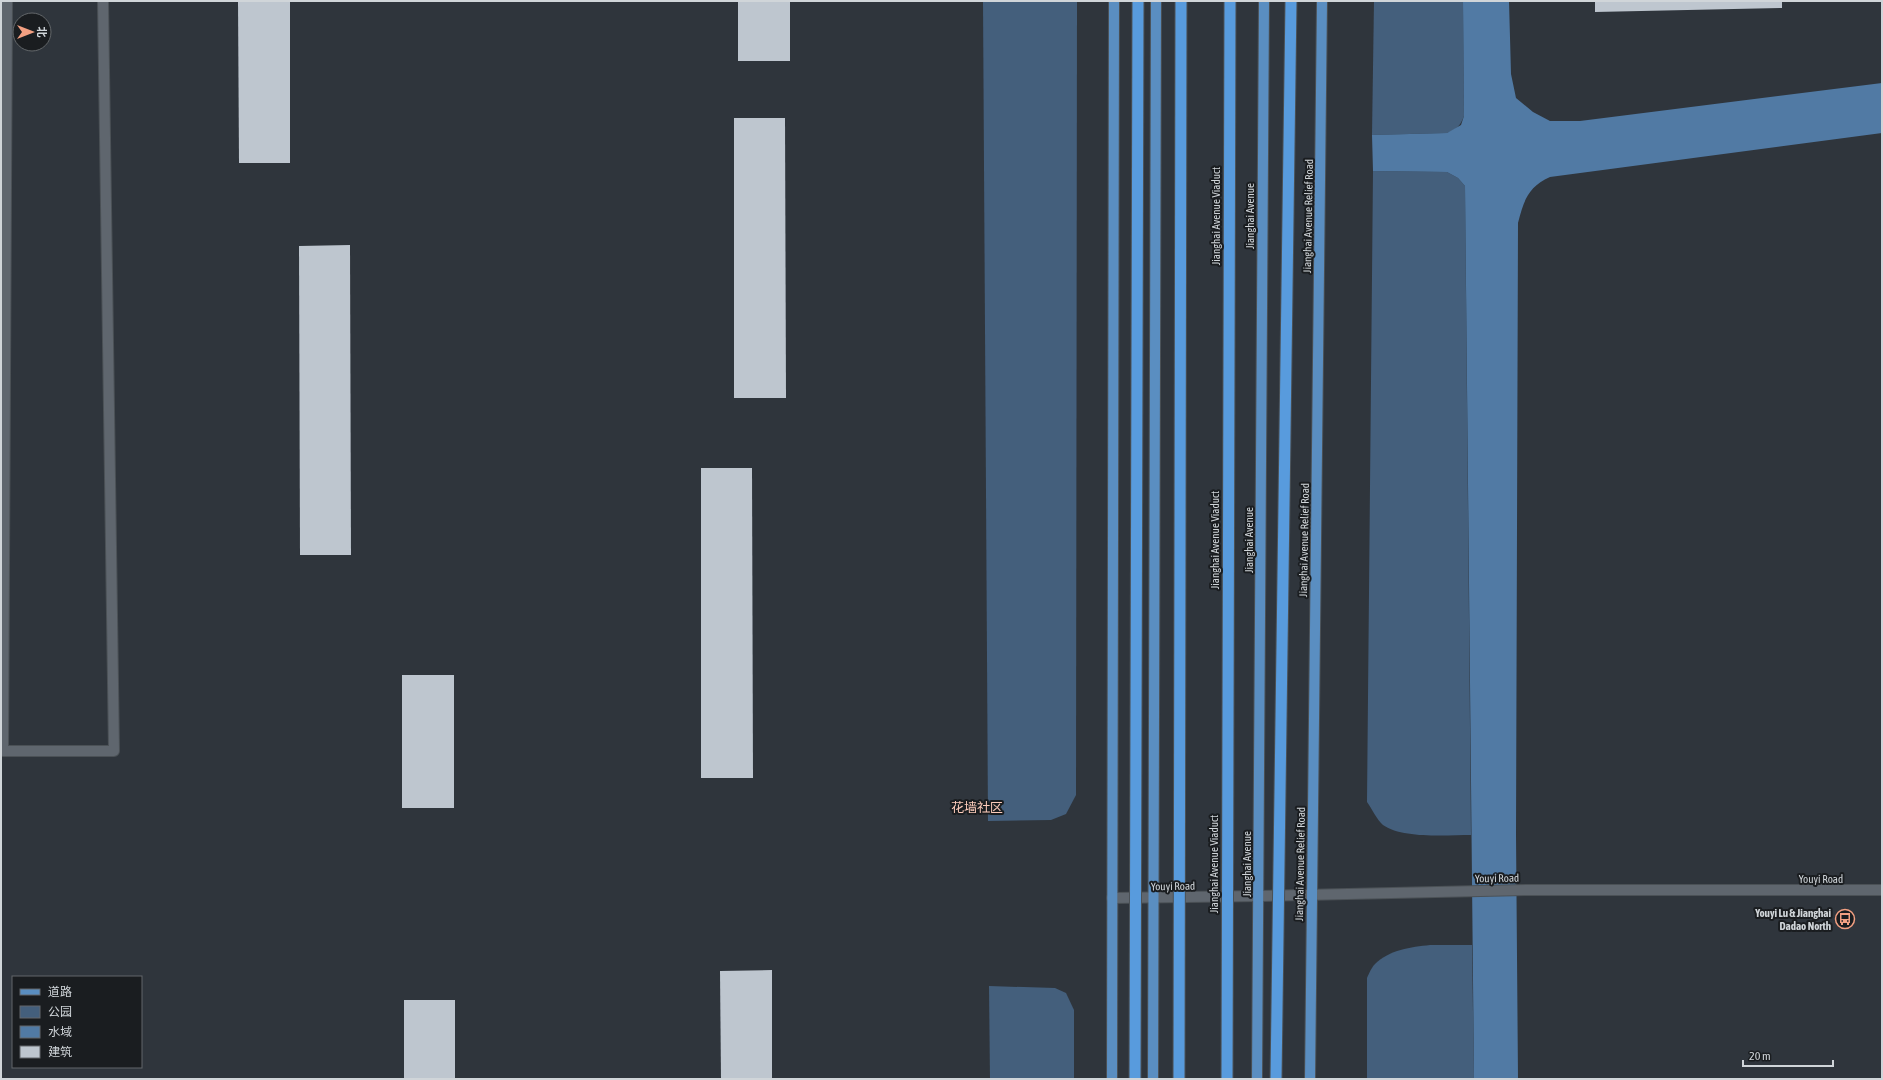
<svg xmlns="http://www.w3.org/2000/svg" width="1883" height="1080" font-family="'Asap Condensed','Noto Sans SC',sans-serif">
	<rect width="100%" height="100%" fill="#2f353c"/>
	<g fill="#445f7c">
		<polygon points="983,1 1077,1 1076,795 1066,814 1051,820 988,821"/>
		<path d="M1374 1H1463L1464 116C1460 126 1457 129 1447 133L1372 135Z"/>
		<path d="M1373 171 1447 172 1458 178 1465 186 1471 835C1447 835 1403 839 1383 825 1377 820 1372 809 1367 802Z"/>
		<path d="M1430 945H1472L1474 1079H1367V978C1369 973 1372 967 1375 964 1389 950 1411 947 1430 945Z"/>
		<polygon points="989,986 1055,988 1066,993 1074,1010 1074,1079 990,1079"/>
	</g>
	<path fill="#517aa4" d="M1463 1H1509L1511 74 1516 98 1533 112 1550 121H1580L1882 83V133L1550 177C1528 187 1524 200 1518 223L1516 834 1518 1079H1474L1465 186 1458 178 1447 172 1373 171 1372 135 1447 133 1461 125 1464 116Z"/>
	<g fill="#bec6cf">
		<polygon points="238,1 290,1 290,163 239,163"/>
		<rect x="738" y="1" width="52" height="60"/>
		<polygon points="1595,1 1782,1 1782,8 1595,12"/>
		<polygon points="734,118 785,118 786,398 734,398"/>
		<polygon points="350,245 351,555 300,555 299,246"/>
		<polygon points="701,468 752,468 753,778 701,778"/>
		<rect x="402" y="675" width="52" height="133"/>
		<polygon points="772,970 772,1079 721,1079 720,971"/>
		<rect x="404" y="1000" width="51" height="79"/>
	</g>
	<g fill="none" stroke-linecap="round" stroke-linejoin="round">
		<defs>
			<polyline id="minor" points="7,1 3,751 114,751 103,1"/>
			<polyline id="tertiary" points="1112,898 1259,896 1525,890 1882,890"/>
			<g id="primary">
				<polyline points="1112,1079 1114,1"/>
				<polyline points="1153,1079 1156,1"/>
				<polyline points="1257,1079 1264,1"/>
				<polyline points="1310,1079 1322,1"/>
			</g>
		</defs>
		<use href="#minor" stroke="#4b5156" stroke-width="12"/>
		<use href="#tertiary" stroke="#4b5156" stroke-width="12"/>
		<use href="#primary" stroke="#4b5156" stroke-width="12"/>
		<use href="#minor" stroke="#5f666e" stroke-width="10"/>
		<use href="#tertiary" stroke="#5f666e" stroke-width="10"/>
		<use href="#primary" stroke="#5a8ec1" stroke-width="10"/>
		<defs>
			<g id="trunk-bridge">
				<polyline points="1135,1079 1138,1"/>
				<polyline points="1179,1079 1181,1"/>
				<polyline points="1227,1079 1230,1"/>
				<polyline points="1276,1079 1291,1"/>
			</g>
		</defs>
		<use href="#trunk-bridge" stroke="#4b5156" stroke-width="13" stroke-linecap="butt"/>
		<use href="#trunk-bridge" stroke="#589bdd" stroke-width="11"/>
	</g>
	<defs>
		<symbol id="bus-ring" viewBox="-11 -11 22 22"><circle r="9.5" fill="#1a1d20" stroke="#f3a082" stroke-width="1.5"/><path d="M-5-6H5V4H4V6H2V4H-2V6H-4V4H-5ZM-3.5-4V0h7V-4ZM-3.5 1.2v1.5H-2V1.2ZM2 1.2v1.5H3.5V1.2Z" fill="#f3a082"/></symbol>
	</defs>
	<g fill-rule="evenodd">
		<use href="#bus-ring" x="1834" y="908" width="22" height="22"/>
	</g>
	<g text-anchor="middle" stroke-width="4" stroke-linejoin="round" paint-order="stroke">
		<g font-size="11" fill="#d0d5d9" stroke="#1a1d20">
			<text transform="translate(1216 216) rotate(-90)" y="4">Jianghai Avenue Viaduct</text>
			<text transform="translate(1250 216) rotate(-90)" y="4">Jianghai Avenue</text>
			<text transform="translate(1308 216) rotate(-89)" y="4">Jianghai Avenue Relief Road</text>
			<text transform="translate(1215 540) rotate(-90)" y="4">Jianghai Avenue Viaduct</text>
			<text transform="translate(1249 540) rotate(-90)" y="4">Jianghai Avenue</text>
			<text transform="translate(1304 540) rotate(-89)" y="4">Jianghai Avenue Relief Road</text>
			<text transform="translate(1214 864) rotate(-90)" y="4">Jianghai Avenue Viaduct</text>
			<text transform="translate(1247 864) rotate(-90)" y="4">Jianghai Avenue</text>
			<text transform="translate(1300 864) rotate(-89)" y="4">Jianghai Avenue Relief Road</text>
			<text transform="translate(1497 878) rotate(-1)" y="4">Youyi Road</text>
			<text x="1821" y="883">Youyi Road</text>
			<text transform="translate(1173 886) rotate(-1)" y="4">Youyi Road</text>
		</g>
		<g font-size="11" font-weight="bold" fill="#d0d5d9" stroke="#1a1d20" text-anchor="end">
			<text x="1831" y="917">Youyi Lu &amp; Jianghai<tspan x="1831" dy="13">Dadao North</tspan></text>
		</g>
		<g font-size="13" fill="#fdccbb" stroke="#1a1d20">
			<text x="977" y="812">花墙社区</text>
		</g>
	</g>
	<rect width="1883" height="1080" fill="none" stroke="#d0d5d9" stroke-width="4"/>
	<rect x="12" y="976" width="130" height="92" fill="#1a1d20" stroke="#63676a"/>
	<rect x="20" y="989" width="20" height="6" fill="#5a8ec1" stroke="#63676a"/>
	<text x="48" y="996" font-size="12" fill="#d0d5d9">道路</text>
	<rect x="20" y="1006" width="20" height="12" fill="#445f7c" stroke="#63676a"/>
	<text x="48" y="1016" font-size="12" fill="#d0d5d9">公园</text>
	<rect x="20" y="1026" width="20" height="12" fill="#517aa4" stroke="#63676a"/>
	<text x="48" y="1036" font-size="12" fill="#d0d5d9">水域</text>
	<rect x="20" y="1046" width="20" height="12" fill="#bec6cf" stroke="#63676a"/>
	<text x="48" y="1056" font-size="12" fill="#d0d5d9">建筑</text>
	<g transform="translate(32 32) rotate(90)"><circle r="19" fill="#1a1d20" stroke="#63676a"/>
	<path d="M0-3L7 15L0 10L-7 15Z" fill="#f3a082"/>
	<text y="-6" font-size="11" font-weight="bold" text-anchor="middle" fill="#d0d5d9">北</text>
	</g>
	<path d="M1743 1060v6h90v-6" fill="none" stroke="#d0d5d9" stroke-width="2"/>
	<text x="1749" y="1060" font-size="12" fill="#d0d5d9" stroke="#1a1d20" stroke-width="3" paint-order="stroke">20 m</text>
</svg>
